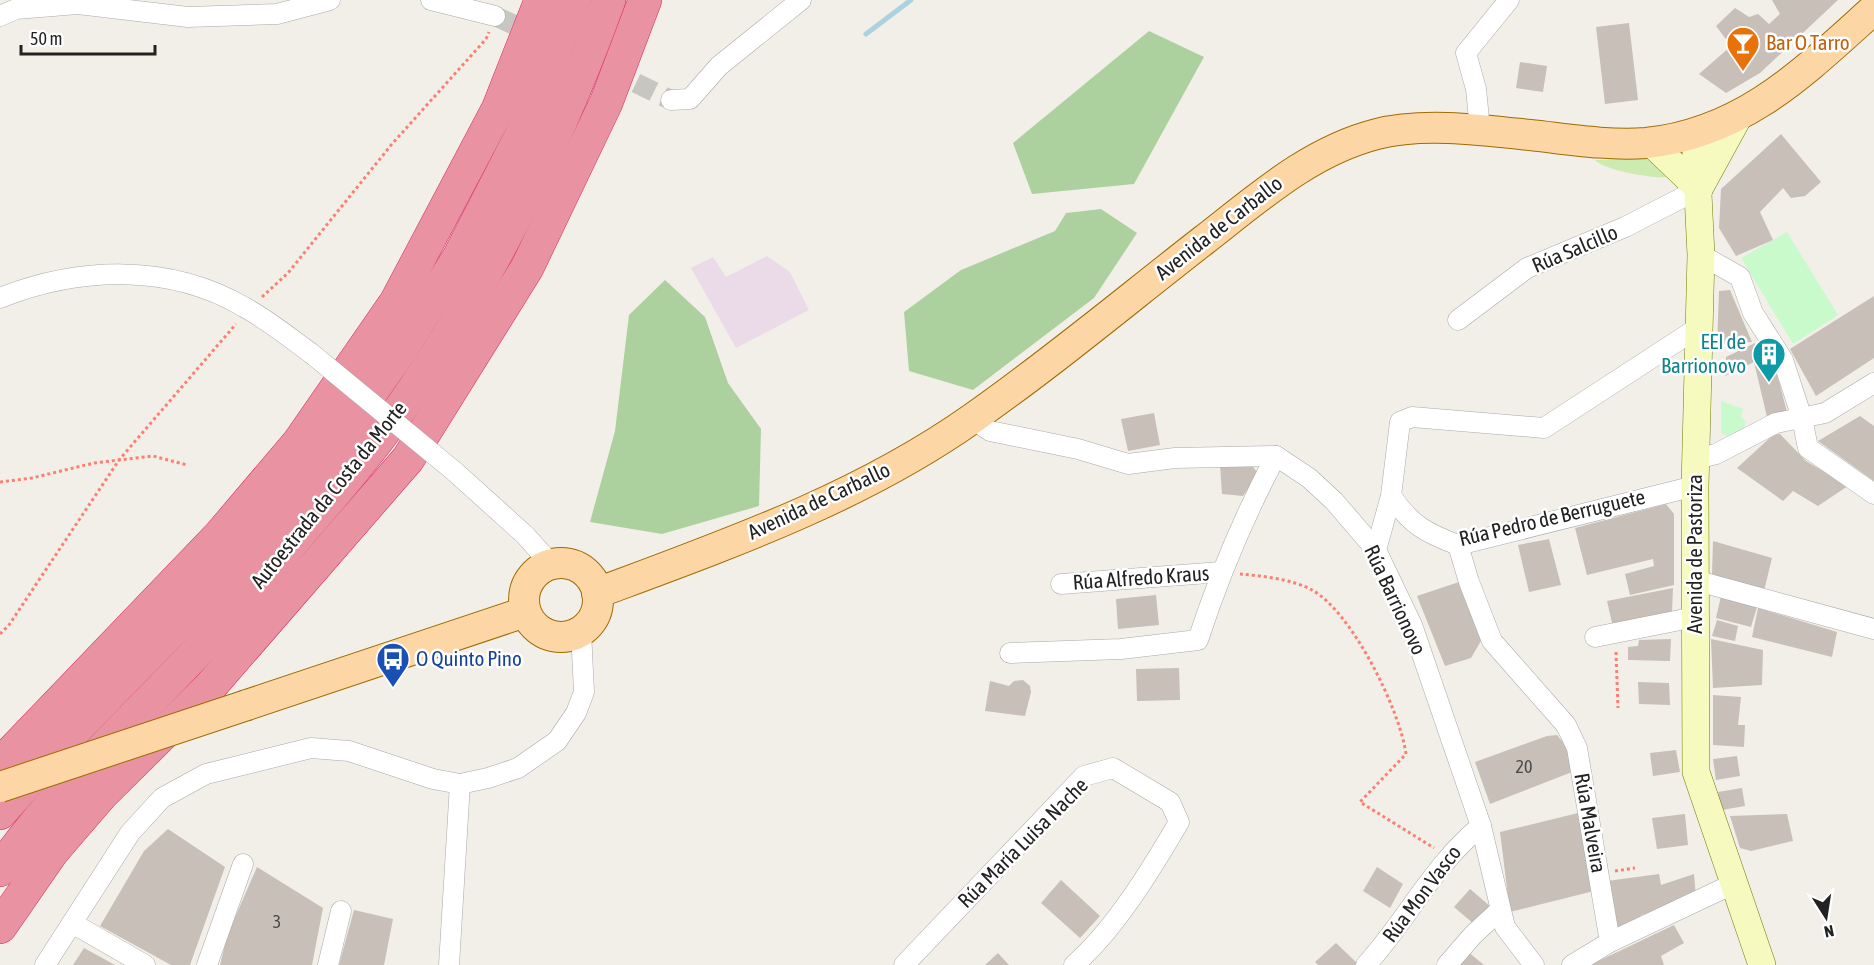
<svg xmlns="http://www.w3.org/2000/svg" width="1874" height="965" font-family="'Asap Condensed',sans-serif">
	<rect width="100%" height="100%" fill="#f2efe9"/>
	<polygon fill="#ebdbe8" points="767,256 790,272 809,310 736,348 691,268 713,257 726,277"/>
	<path fill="#cdebb0" d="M1642 158 1666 163 1667 177C1654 179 1603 170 1595 160Z"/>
	<g fill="#add19e">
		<polygon points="1149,31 1204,57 1134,184 1032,194 1013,143"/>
		<polygon points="1101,209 1137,233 1094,298 973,390 909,371 904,312 961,270 1055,231 1066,213"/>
		<polygon points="665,280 705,317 728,383 761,429 759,506 662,534 590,522 615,431 629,315"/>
	</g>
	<g fill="#c8facc">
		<polygon points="1787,232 1838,315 1793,344 1741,258"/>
		<polygon points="1721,401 1743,409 1741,416 1746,422 1744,428 1727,436 1721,433"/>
	</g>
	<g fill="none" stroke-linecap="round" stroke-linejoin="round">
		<polyline stroke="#aad3df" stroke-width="5" points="866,34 911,0"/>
	</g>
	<g fill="#c7bfb8">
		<polygon points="1772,0 1838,0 1760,73 1726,93 1699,74 1731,46 1716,26 1735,8 1749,17 1758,14 1769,24 1780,14"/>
		<polygon points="1629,23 1638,100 1605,104 1596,27"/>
		<polygon points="1520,62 1547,66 1543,92 1516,88"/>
		<polygon points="1781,134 1821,182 1805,196 1791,198 1783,188 1760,212 1773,240 1736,256 1719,228 1721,189"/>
		<polygon points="1730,290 1752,342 1717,344 1719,291"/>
		<polygon points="1874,296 1874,358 1816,396 1790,349"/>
		<polygon points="1755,343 1759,352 1770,348 1787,412 1767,417 1754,362 1725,376 1726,357"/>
		<polygon points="1154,413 1160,445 1128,451 1121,419"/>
		<polygon points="1860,416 1874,426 1874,481 1818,441"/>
		<polygon points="1780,434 1806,461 1848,486 1818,506 1793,491 1783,501 1737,468 1773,435"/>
		<polygon points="1220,465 1252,465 1258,474 1243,496 1222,494"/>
		<polygon points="1666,504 1674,514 1674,585 1630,595 1625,574 1654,566 1653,559 1587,575 1575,528"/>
		<polygon points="1549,539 1561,585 1529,592 1518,545"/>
		<polygon points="1713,541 1772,558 1764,591 1712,574"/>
		<polygon points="1459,582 1481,641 1471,658 1445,666 1417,596"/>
		<polygon points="1673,588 1672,613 1613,627 1607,601"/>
		<polygon points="1156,595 1159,625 1118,629 1116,599"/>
		<polygon points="1721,596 1757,607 1751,627 1716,618"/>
		<polygon points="1758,608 1837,632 1832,657 1752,637"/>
		<polygon points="1717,620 1738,626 1735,641 1712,636"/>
		<polygon points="1671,639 1670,661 1628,660 1628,647 1638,646 1639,640"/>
		<polygon points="1711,639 1763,650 1762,685 1713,688"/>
		<polygon points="1179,668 1180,700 1137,701 1136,669"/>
		<polygon points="1023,680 1030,686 1031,692 1025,716 985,711 990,681 1009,686 1014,681"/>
		<polygon points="1638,682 1669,683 1670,705 1639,704"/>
		<polygon points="1713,695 1741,697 1738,725 1745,725 1744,747 1713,745"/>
		<polygon points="1557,735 1566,746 1572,772 1490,804 1475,762 1547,736"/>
		<polygon points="1676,750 1680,772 1653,776 1650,753"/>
		<polygon points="1737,756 1740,776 1716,780 1713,759"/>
		<polygon points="1742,788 1745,806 1722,810 1718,792"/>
		<polygon points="1578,813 1594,891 1510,912 1500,832"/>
		<polygon points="1685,814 1688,845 1657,849 1652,818"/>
		<polygon points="1787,814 1793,841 1751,851 1740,848 1730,816"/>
		<polygon points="168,829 225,867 190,965 171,965 100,926 144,851"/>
		<polygon points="257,867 323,908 312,965 220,965 227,936"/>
		<polygon points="1377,867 1403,884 1390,908 1363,891"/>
		<polygon points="1659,874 1661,885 1694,874 1696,897 1664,911 1641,915 1641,919 1616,932 1607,881"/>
		<polygon points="1061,880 1100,916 1080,938 1041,903"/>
		<polygon points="1470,889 1491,907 1475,925 1454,907"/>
		<polygon points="354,910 393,919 384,965 339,965"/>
		<polygon points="1674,925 1684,943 1661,956 1664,965 1590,965"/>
		<polygon points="1336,943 1357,963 1355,965 1318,965 1315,962"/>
		<polygon points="84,948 115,965 73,965"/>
		<polygon points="1467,951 1484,965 1455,965"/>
		<polygon points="998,953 1009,965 985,965"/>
	</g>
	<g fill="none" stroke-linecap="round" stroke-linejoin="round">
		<g stroke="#c8c6c1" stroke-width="20" stroke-dasharray="20 10" stroke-linecap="butt">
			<polyline points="495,16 536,35"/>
			<polyline points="609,70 671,100"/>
		</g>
		<defs>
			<g id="street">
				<polyline points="431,0 495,16"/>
				<polyline points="0,16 16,9 78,4 188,17 277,14 330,0"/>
				<polyline points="671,100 690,99 719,66 801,0"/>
				<polyline points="1480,129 1476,89 1466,53 1509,0"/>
				<polyline points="1701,255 1740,277 1753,313 1783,360 1802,418 1808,448 1874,494"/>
				<path d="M0 298C78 267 169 263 244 307 268 320 290 338 312 354"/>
				<polyline points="1458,320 1527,268 1625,227 1699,189"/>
				<polyline points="972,419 990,431 1078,449 1128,464 1175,458 1276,456 1309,478 1334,501 1376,550 1412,625 1481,826 1505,927 1534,965"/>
				<polyline points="1696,459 1716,454 1776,423 1825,413 1874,383"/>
				<polyline points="454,471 525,535 551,564"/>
				<path d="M1391 496C1411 525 1426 533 1458 545L1695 486"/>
				<polyline points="1458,545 1469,582 1492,641 1566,725 1577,748 1610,942"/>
				<polyline points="1376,550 1391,496 1400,422 1412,417 1544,428 1699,327"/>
				<polyline points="1694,580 1874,629"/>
				<polyline points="1061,584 1221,572"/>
				<polyline points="1595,637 1695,617"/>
				<path d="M1010 653 1121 649 1198 640C1219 576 1244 516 1276 456"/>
				<polyline points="72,923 145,965"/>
				<polyline points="45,965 130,833 162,798 206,774 311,748 349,751 433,779 460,784 488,778 518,768 557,741 576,713 584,692 581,631"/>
				<polyline points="207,965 243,864"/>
				<polyline points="328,965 341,911"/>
				<polyline points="449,965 460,784"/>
				<path d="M904 965 1084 776 1113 768 1170 802 1179 822C1151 870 1115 929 1074 965"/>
				<path d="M1366 965C1407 920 1433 865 1481 826"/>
				<polyline points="1447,965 1473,935 1500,910"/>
				<polyline points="1572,965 1610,942 1733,884"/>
			</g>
			<g id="secondary">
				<polyline points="1695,133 1701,255 1695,486 1696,772 1762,965"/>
				<polyline points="1650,142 1699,189"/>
				<polyline points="1699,189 1739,116"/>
			</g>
			<g id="primary">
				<circle cx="561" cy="600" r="37"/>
				<path d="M597 593C726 545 860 498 973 418 1053 362 1128 299 1204 240 1258 198 1310 151 1377 134 1422 122 1484 130 1530 135 1567 139 1608 146 1646 143 1744 133 1805 71 1874 9"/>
				<polyline points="247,705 525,612"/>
			</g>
			<g id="highway">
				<polyline points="0,764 220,535 299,442 396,302 498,109 541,0"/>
				<polyline points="0,813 66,739 198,604 312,477 402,348 459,257 521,136 575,0"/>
				<path d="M0 870C59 785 139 715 209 639 239 608 266 574 293 541 336 492 378 443 414 389 495 269 560 136 609 0"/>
				<polyline points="0,927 52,852 102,794 209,688 408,459 527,268 606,103 645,0"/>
			</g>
		</defs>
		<use href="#street" stroke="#a9a9a9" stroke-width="21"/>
		<use href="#secondary" stroke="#707d05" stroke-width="28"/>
		<use href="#primary" stroke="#a06b00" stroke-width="32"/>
		<use href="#highway" stroke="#dc2a67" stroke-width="34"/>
		<g stroke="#fa8072" stroke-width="3" stroke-dasharray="3 3" stroke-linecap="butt">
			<polyline points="262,297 288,273 392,144 486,39 489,32"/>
			<polyline points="0,482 32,478 94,463 153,456 187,465"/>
			<path d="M1240 574C1262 576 1292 579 1312 590 1352 612 1400 710 1406 754L1360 802 1434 848"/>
			<polyline points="0,634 9,625 119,460 236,324"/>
			<polyline points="1616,652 1618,708"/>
			<polyline points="1615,871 1635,868"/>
		</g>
		<use href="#street" stroke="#fff" stroke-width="20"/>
		<use href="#secondary" stroke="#f7fabf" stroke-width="27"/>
		<use href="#primary" stroke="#fcd6a4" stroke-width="30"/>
		<use href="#highway" stroke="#e892a2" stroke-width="33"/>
		<defs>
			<polyline id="street-bridge" points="312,354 454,471"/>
			<polyline id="primary-bridge" points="0,787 247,705"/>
		</defs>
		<use href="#street-bridge" stroke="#a9a9a9" stroke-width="21" stroke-linecap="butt"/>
		<use href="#primary-bridge" stroke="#a06b00" stroke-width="32" stroke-linecap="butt"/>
		<use href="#street-bridge" stroke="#fff" stroke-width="20"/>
		<use href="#primary-bridge" stroke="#fcd6a4" stroke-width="30"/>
	</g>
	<defs>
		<symbol id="bar-pin" viewBox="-11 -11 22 30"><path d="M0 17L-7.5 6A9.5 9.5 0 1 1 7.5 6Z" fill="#e8710a" stroke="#fff"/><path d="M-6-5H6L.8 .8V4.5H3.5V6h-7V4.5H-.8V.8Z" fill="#fff"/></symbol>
		<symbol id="building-pin" viewBox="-11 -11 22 30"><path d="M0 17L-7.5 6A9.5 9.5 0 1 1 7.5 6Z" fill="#0f9aa8" stroke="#fff"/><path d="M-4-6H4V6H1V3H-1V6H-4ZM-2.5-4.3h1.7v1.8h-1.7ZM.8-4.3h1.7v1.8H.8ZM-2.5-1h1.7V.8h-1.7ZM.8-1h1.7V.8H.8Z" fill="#fff"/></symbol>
		<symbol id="bus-pin" viewBox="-11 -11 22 30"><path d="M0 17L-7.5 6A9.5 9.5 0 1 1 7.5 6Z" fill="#1a4fb4" stroke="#fff"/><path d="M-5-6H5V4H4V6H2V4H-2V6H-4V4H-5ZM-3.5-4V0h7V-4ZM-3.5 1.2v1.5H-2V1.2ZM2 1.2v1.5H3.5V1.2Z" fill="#fff"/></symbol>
	</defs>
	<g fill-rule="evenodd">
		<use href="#bar-pin" x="1724" y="24" width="38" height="52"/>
		<use href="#building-pin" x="1750" y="335" width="38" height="52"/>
		<use href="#bus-pin" x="374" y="640" width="38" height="52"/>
	</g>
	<g text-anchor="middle" stroke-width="5" stroke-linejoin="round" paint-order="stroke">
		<g font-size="18" fill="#4b4948">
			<text x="1524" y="773">20</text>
			<text x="277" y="928">3</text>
		</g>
		<g font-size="21" fill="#c56008" stroke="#fff" text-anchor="start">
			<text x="1766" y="50">Bar O Tarro</text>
		</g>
		<g font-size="21" fill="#222" stroke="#fff">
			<text transform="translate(1219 228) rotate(-38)" y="7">Avenida de Carballo</text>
			<text transform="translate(1575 249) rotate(-23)" y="7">Rúa Salcillo</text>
			<text transform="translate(329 495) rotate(-51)" y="7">Autoestrada da Costa da Morte</text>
			<text transform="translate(819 501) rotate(-25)" y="7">Avenida de Carballo</text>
			<text transform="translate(1552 518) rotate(-13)" y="7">Rúa Pedro de Berruguete</text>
			<text transform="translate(1695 554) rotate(-90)" y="7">Avenida de Pastoriza</text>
			<text transform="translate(1141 578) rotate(-4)" y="7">Rúa Alfredo Kraus</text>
			<text transform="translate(1395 600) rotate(65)" y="7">Rúa Barrionovo</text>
			<text transform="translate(1590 823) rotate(80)" y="7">Rúa Malveira</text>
			<text transform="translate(1023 843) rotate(-45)" y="7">Rúa María Luisa Nache</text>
			<text transform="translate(1422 894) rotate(-53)" y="7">Rúa Mon Vasco</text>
		</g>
		<g font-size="21" fill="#0d838f" stroke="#fff" text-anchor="end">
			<text x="1746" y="349">EEI de<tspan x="1746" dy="24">Barrionovo</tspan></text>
		</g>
		<g font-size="21" fill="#164399" stroke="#fff" text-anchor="start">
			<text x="416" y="666">O Quinto Pino</text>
		</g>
	</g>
	<g transform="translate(1826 917) rotate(168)" stroke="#ffffff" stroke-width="4.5" paint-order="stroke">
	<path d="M0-4.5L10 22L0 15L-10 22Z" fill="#222222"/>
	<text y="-9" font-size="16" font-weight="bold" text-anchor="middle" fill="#222222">N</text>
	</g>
	<path d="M21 45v9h134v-9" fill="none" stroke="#222222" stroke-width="3"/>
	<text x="30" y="45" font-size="18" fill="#222222" stroke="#ffffff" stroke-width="4.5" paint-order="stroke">50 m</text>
</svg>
